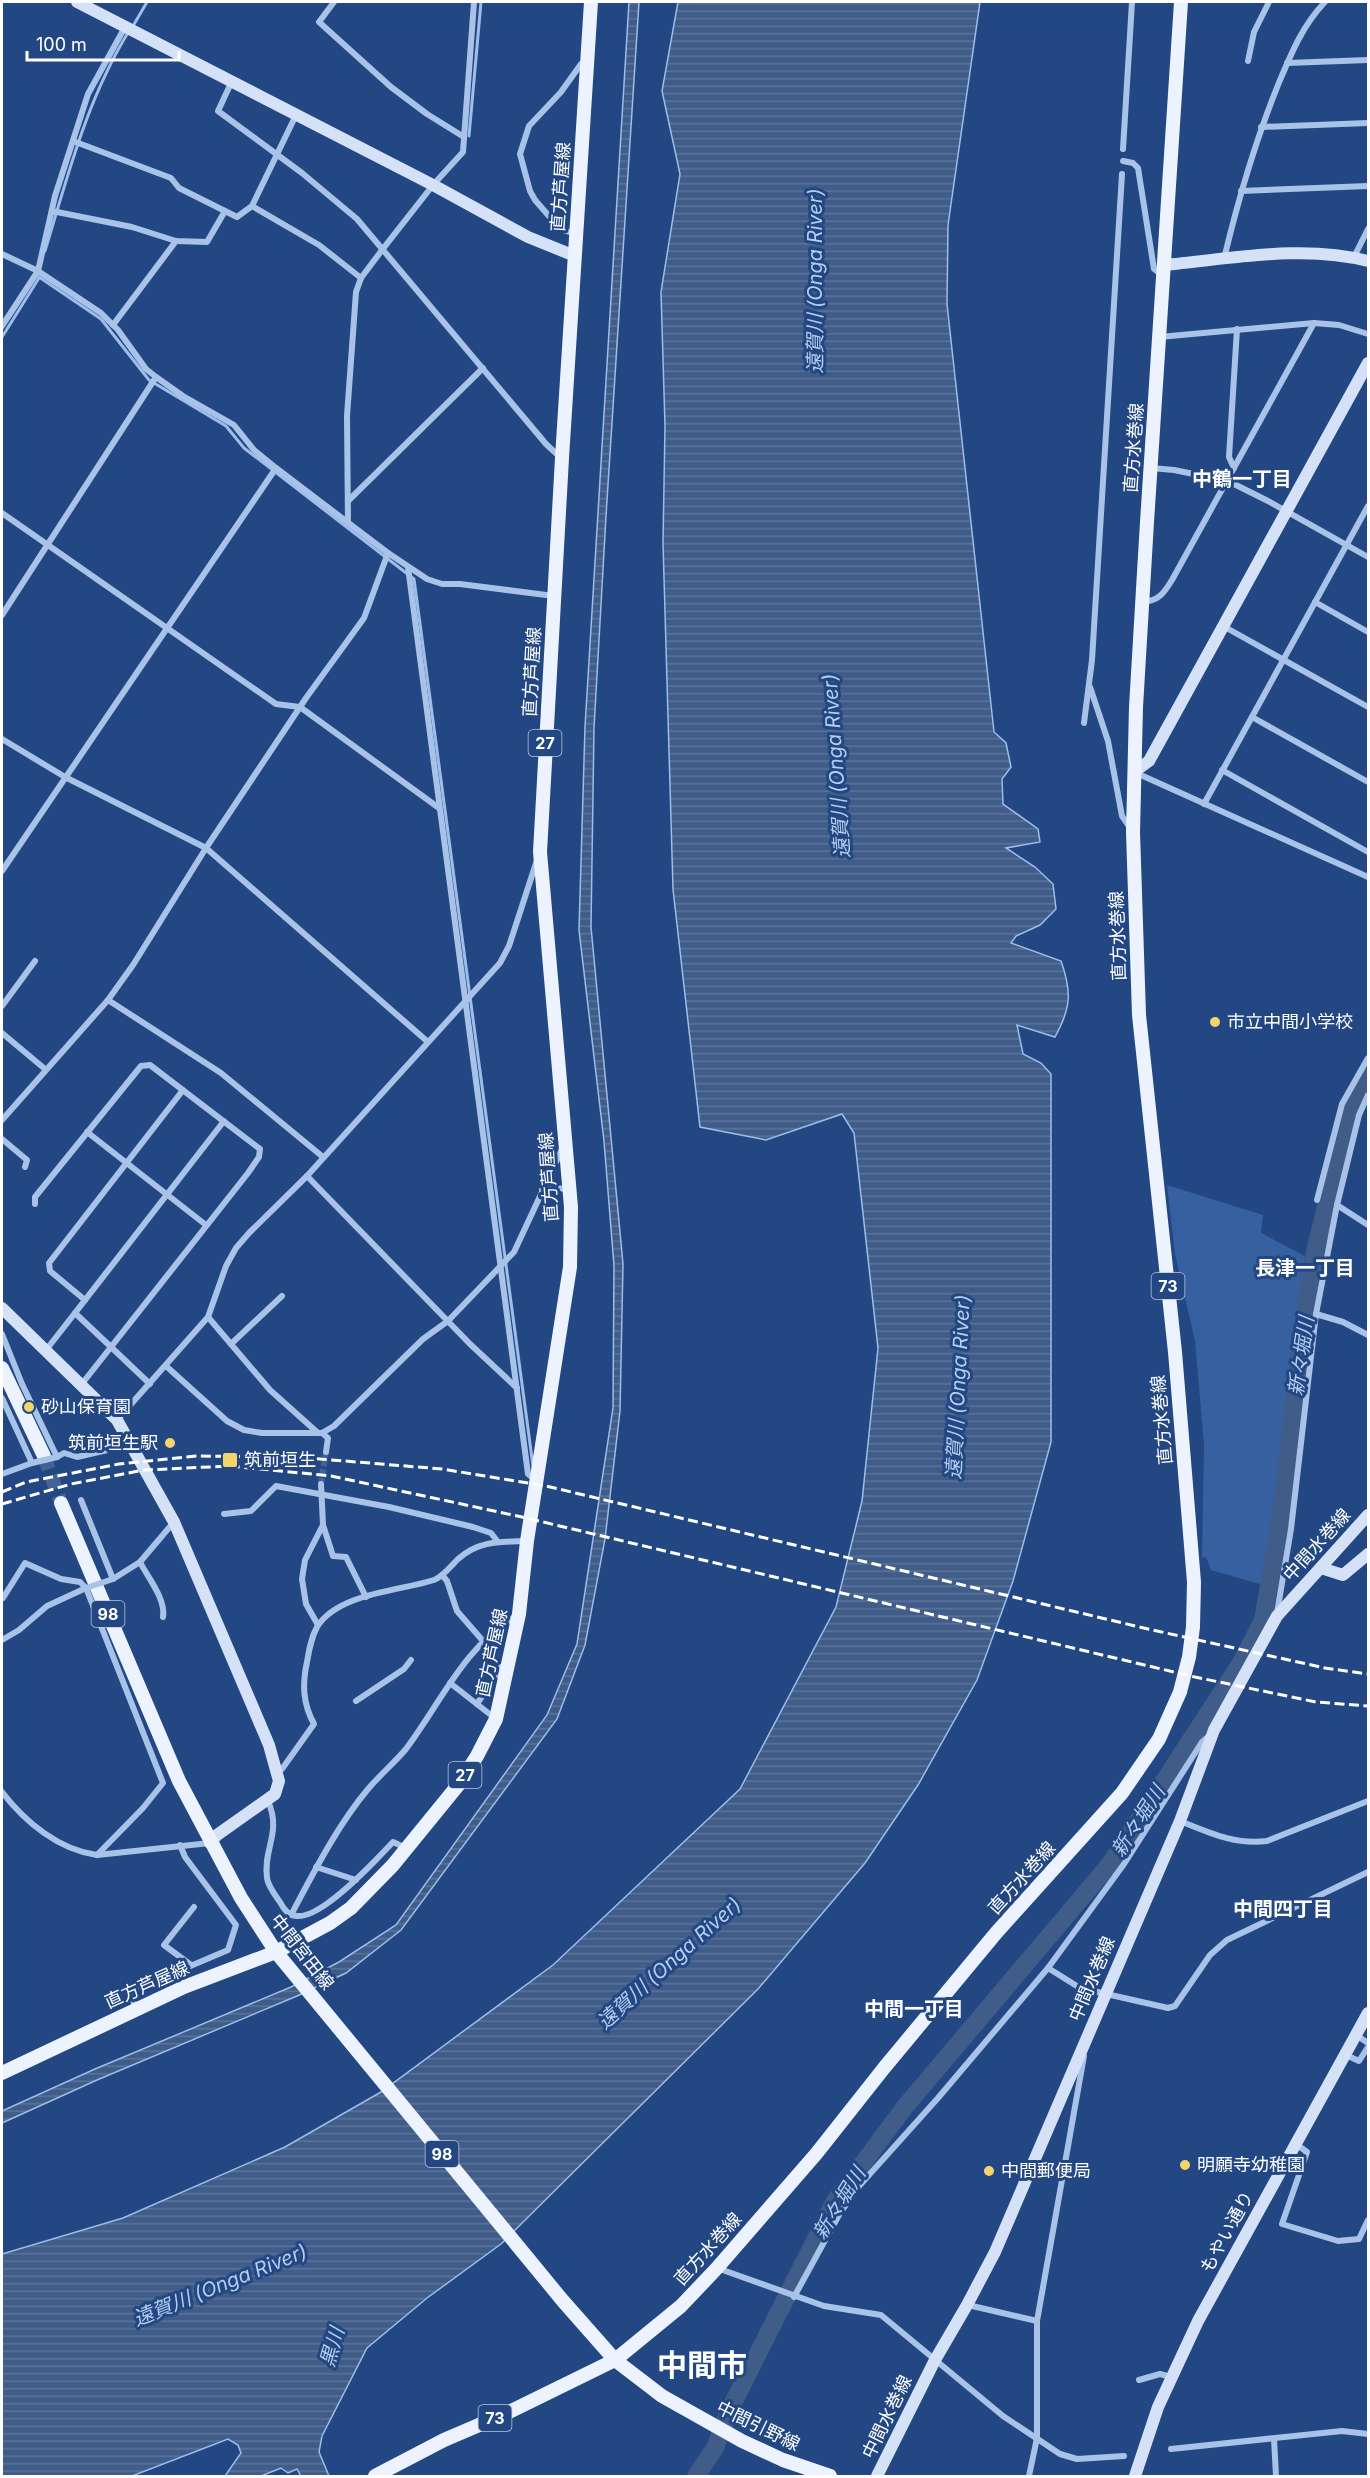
<svg xmlns="http://www.w3.org/2000/svg" width="1370" height="2478" font-family="Inter,'Noto Sans JP',sans-serif">
	<defs>
		<pattern id="water-rules" width="6" height="5" patternUnits="userSpaceOnUse" patternTransform="scale(1.5)"><rect width="6" height="5" fill="#405c88"/><path d="M0 2.5h6" fill="none" stroke="#5d749a"/></pattern>
	</defs>
	<rect width="100%" height="100%" fill="#224783"/>
	<polygon fill="#3660a0" points="1167,1185 1263,1215 1261,1233 1305,1256 1291,1413 1263,1585 1211,1570 1206,1557 1202,1558 1204,1445 1195,1341 1175,1254"/>
	<g fill="url(#water-rules)" stroke="#9dbdea" stroke-width="1.5">
		<polygon points="629,2 639,2 606,516 594,728 591,927 623,1264 620,1411 605,1539 585,1645 557,1719 401,1930 346,1973 297,1996 97,2080 2,2123 2,2111 95,2069 291,1987 339,1962 396,1925 547,1715 577,1644 613,1408 614,1266 604,1141 579,930 585,727"/>
		<path d="M678 2H980L948 225 947 304 994 732 1006 743 1011 767 1002 779 1003 804 1038 829 1040 842 1006 848 1035 867 1053 884 1056 909 1040 925 1016 936 1011 943 1061 961C1072 992 1071 1008 1055 1037L1017 1025 1023 1054 1041 1063 1051 1074V1442L1013 1581 977 1680 918 1785 865 1863 758 1989 501 2244 427 2298 367 2348 322 2436 319 2452 329 2476H301L297 2469 288 2473 281 2468 261 2476H225L241 2453 238 2445 228 2439 132 2476H2V2254L123 2218 285 2147 381 2092 553 1965 740 1789 836 1607 862 1501 878 1348 854 1133 842 1114 766 1140 700 1127 673 889 663 543 665 426 661 292 680 174 662 91Z"/>
	</g>
	<g fill="none" stroke-linecap="round" stroke-linejoin="round">
		<g stroke="#9dbdea" stroke-width="3">
			<polyline points="133,26 147,2"/>
			<polyline points="469,136 481,2"/>
			<path d="M45 251C68 175 87 99 129 31"/>
			<polyline points="39,277 101,319 149,380 226,426 244,448 414,579 533,1466"/>
			<polyline points="2,337 39,278"/>
		</g>
		<polyline stroke="#405c88" stroke-width="18" points="696,2476 715,2448 729,2411 835,2201 904,2108 1110,1864 1241,1663 1263,1620 1281,1517 1304,1318 1316,1247 1351,1107 1368,1074"/>
		<polyline stroke="#436396" stroke-width="6" stroke-dasharray="6 3" stroke-linecap="butt" points="321,1484 326,1452"/>
		<polyline stroke="#436396" stroke-width="14" stroke-dasharray="14 7" stroke-linecap="butt" points="44,1456 61,1503"/>
		<g stroke="#a9c3e8" stroke-width="6">
			<polyline points="334,2 319,22 391,87 427,114 464,137"/>
			<polyline points="1248,61 1254,32 1269,2"/>
			<polyline points="1287,63 1368,60"/>
			<polyline points="232,81 218,111 302,173 357,219 546,444 561,458"/>
			<polyline points="1261,127 1368,123"/>
			<polyline points="73,141 171,178 179,188 237,217 252,206 296,115"/>
			<polyline points="1123,149 1132,2"/>
			<polyline points="1123,161 1133,163 1138,168 1154,269 1163,276"/>
			<polyline points="1241,191 1368,186"/>
			<polyline points="252,206 319,245 361,278"/>
			<polyline points="52,211 132,227 176,241 207,242 225,211"/>
			<polyline points="576,234 566,231 555,223 535,200 530,191 520,154 529,126 561,92 581,64 587,64"/>
			<polyline points="2,254 38,271 101,313 118,330 146,369 156,377 183,396 234,425 254,450 276,468 388,553 427,579 442,584 460,584 554,596"/>
			<polyline points="1354,257 1368,229"/>
			<path d="M1224 259C1238 200 1255 142 1278 85 1291 54 1302 26 1325 2"/>
			<polyline points="113,325 176,241"/>
			<polyline points="2,326 38,271 55,196 88,94 125,27"/>
			<polyline points="1159,337 1314,323 1339,325 1368,334"/>
			<polyline points="1151,468 1174,470 1228,481 1268,501 1368,557"/>
			<polyline points="1234,468 1229,457 1237,329"/>
			<polyline points="348,501 483,368"/>
			<polyline points="2,513 276,704 300,707 439,808"/>
			<polyline points="348,523 347,416 356,292 361,278 382,250 433,185 463,152 474,2"/>
			<polyline points="408,567 528,1474 537,1481"/>
			<path d="M1142 602C1159 601 1164 593 1172 580L1314 323"/>
			<polyline points="1315,602 1368,632"/>
			<polyline points="2,615 156,377"/>
			<polyline points="1223,626 1368,707"/>
			<polyline points="1090,687 1108,741 1122,816 1131,829"/>
			<polyline points="1252,717 1368,782"/>
			<polyline points="1084,723 1092,660 1122,174"/>
			<polyline points="2,739 65,777 206,848 428,1042"/>
			<polyline points="1222,770 1368,852"/>
			<polyline points="1134,772 1368,877"/>
			<polyline points="1204,804 1368,506"/>
			<polyline points="2,871 276,468"/>
			<polyline points="108,1000 221,1073 323,1157"/>
			<polyline points="2,1006 35,961"/>
			<polyline points="2,1033 45,1069"/>
			<polyline points="2,1120 108,1000 133,965 206,848 306,698 364,618 388,553"/>
			<polyline points="87,1132 206,1225"/>
			<polyline points="2,1139 27,1160 25,1167"/>
			<polyline points="307,1176 470,1344 517,1388"/>
			<path d="M542 1190C552 1187 560 1186 569 1192"/>
			<polyline points="1317,1200 1342,1104 1368,1058"/>
			<polyline points="35,1204 35,1197 141,1066 150,1065 260,1149 259,1157 248,1173 111,1347 75,1313 224,1121"/>
			<polyline points="1337,1205 1368,1225"/>
			<polyline points="85,1300 50,1271 49,1263 183,1090"/>
			<polyline points="1316,1314 1343,1322 1368,1335"/>
			<polyline points="208,1317 270,1390 318,1433"/>
			<polyline points="2,1334 22,1384 57,1457 64,1453 77,1457 129,1445"/>
			<polyline points="231,1344 282,1296"/>
			<polyline points="46,1350 75,1313"/>
			<polyline points="166,1366 227,1421 244,1430 262,1433 322,1433 334,1426 423,1339 448,1321 514,1252 563,1147"/>
			<polyline points="81,1385 111,1347 150,1384"/>
			<polyline points="2,1398 32,1463 2,1474"/>
			<polyline points="117,1420 208,1317 226,1266 236,1248 249,1233 307,1176 500,963 509,946 538,857"/>
			<polyline points="322,1433 328,1438 326,1452"/>
			<polyline points="81,1500 113,1579 140,1562 173,1523"/>
			<polyline points="224,1514 251,1511 276,1486 389,1507 473,1527 491,1533 498,1542"/>
			<polyline points="323,1525 333,1556 346,1557 366,1597"/>
			<path d="M140 1562C148 1578 166 1599 163 1617"/>
			<polyline points="442,1575 447,1581 457,1611 483,1641"/>
			<polyline points="3,1598 25,1563 61,1579 80,1582 86,1588 163,1783 143,1808 97,1855"/>
			<polyline points="1277,1613 1291,1529 1316,1314 1337,1205 1359,1115 1368,1095"/>
			<polyline points="318,1625 306,1604 302,1579 305,1560 323,1525 321,1484"/>
			<polyline points="2,1640 19,1630 47,1606 86,1588"/>
			<polyline points="450,1683 496,1719"/>
			<polyline points="356,1701 404,1669 411,1660"/>
			<polyline points="477,1704 501,1667"/>
			<path d="M277 1771 282 1769 314 1724C303 1704 302 1685 307 1662 309 1650 311 1638 317 1627 338 1593 400 1591 434 1580 443 1577 451 1566 458 1559 479 1540 501 1542 527 1541"/>
			<path d="M2 1792C25 1822 59 1850 97 1855L210 1843"/>
			<path d="M268 1801C282 1833 263 1848 267 1878 268 1886 275 1895 280 1902 283 1908 289 1916 297 1916 322 1919 376 1860 393 1842L406 1848"/>
			<path d="M1180 1821C1210 1833 1235 1845 1267 1841L1368 1801"/>
			<polyline points="316,1867 356,1880"/>
			<path d="M291 1915C314 1872 337 1826 368 1789 380 1775 394 1763 406 1749 442 1701 463 1648 516 1616"/>
			<polyline points="191,1965 164,1945 194,1907"/>
			<polyline points="1048,1968 1080,1988 1168,2008 1175,2006 1210,1955 1227,1940 1368,1872"/>
			<polyline points="136,2009 133,2001 134,1990 228,1950 236,1925 185,1857 180,1845"/>
			<polyline points="1356,2035 1368,2043"/>
			<polyline points="1346,2055 1359,2061 1368,2047"/>
			<polyline points="1296,2144 1307,2152 1282,2224 1338,2241 1359,2239 1368,2220"/>
			<polyline points="717,2268 824,2306 881,2315 1003,2416 1060,2454 1077,2459 1124,2456"/>
			<polyline points="794,2297 840,2213 860,2185 938,2098 1048,1968 1124,1864 1202,1742 1210,1735"/>
			<polyline points="968,2305 1037,2321"/>
			<polyline points="1139,2380 1160,2374 1171,2377"/>
			<polyline points="1274,2439 1276,2476"/>
			<polyline points="1171,2449 1342,2431 1368,2434"/>
			<polyline points="1029,2476 1037,2438 1037,2321 1084,2056"/>
		</g>
		<g stroke="#d4e1f7" stroke-width="12">
			<polyline points="77,2 433,185 528,237 575,256"/>
			<path d="M1164 265C1231 259 1303 244 1368 261"/>
			<polyline points="1134,772 1149,761 1368,363"/>
			<polyline points="2,1308 117,1420 174,1522 269,1745 279,1781 275,1794 217,1835 210,1843"/>
			<polyline points="1321,1568 1343,1575 1368,1554"/>
			<polyline points="877,2476 935,2360 967,2305 995,2252 1180,1821 1214,1730 1277,1616 1368,1515"/>
			<polyline points="1135,2476 1158,2407 1198,2321 1368,2013"/>
		</g>
		<g stroke="#ecf2fe" stroke-width="14">
			<polyline points="2,1368 44,1456"/>
			<polyline points="61,1503 179,1781 241,1898 276,1952 563,2301 615,2360 662,2396 742,2441 783,2460 830,2476"/>
			<polyline points="2,2073 184,1987 276,1952 330,1923 351,1908 393,1865 459,1784 477,1756 496,1719 519,1614 527,1541 570,1267 571,1207 540,852 562,458 591,2"/>
			<polyline points="375,2476 444,2440 507,2413 615,2360 681,2306 717,2268 816,2154 884,2068 996,1933 1122,1793 1159,1739 1180,1692 1189,1657 1193,1627 1194,1582 1175,1352 1139,1015 1133,832 1136,707 1147,522 1181,2"/>
		</g>
		<g stroke="#fff" stroke-width="3" stroke-dasharray="10 4.5" stroke-linecap="butt">
			<polyline points="2,1492 26,1482 119,1464 196,1456 296,1457 442,1469 546,1486 1148,1629 1325,1668 1368,1674"/>
			<polyline points="2,1504 71,1484 144,1470 230,1466 331,1476 522,1517 1195,1677 1316,1702 1368,1706"/>
		</g>
		<g stroke="#a9c3e8" stroke-width="6">
			<polyline points="32,1463 57,1457"/>
			<polyline points="86,1588 113,1579"/>
		</g>
	</g>
	<g fill="#f5d46b" stroke="#224783" stroke-width="2">
		<circle cx="1215" cy="1022" r="6"/>
		<circle cx="29" cy="1407" r="6"/>
		<circle cx="170" cy="1443" r="6"/>
		<rect x="222" y="1452" width="16" height="16" rx="3"/>
		<circle cx="1185" cy="2165" r="6"/>
		<circle cx="989" cy="2171" r="6"/>
	</g>
	<g text-anchor="middle" stroke-width="6" stroke-linejoin="round" paint-order="stroke">
		<g fill="#224783" stroke="#bdc8da" stroke-width="1.5">
			<rect x="528.5" y="730" width="33" height="26" rx="4.5"/>
			<rect x="1151.5" y="1273" width="33" height="26" rx="4.5"/>
			<rect x="91.5" y="1601" width="33" height="26" rx="4.5"/>
			<rect x="448.5" y="1762" width="33" height="26" rx="4.5"/>
			<rect x="425.5" y="2141" width="33" height="26" rx="4.5"/>
			<rect x="478.5" y="2405" width="33" height="26" rx="4.5"/>
		</g>
		<g font-size="16" font-weight="bold" fill="#fff">
			<text x="545" y="749">27</text>
			<text x="1168" y="1292">73</text>
			<text x="108" y="1620">98</text>
			<text x="465" y="1781">27</text>
			<text x="442" y="2160">98</text>
			<text x="495" y="2424">73</text>
		</g>
		<g font-size="18" fill="#fff" stroke="#224783">
			<text transform="translate(561 187) rotate(-86)" y="6">直方芦屋線</text>
			<text transform="translate(1134 448) rotate(-86)" y="6">直方水巻線</text>
			<text transform="translate(532 672) rotate(-87)" y="6">直方芦屋線</text>
			<text transform="translate(1118 936) rotate(-92)" y="6">直方水巻線</text>
			<text transform="translate(549 1177) rotate(-94)" y="6">直方芦屋線</text>
			<text transform="translate(1162 1420) rotate(-95)" y="6">直方水巻線</text>
			<text transform="translate(1317 1545) rotate(-48)" y="6">中間水巻線</text>
			<text transform="translate(492 1653) rotate(-78)" y="6">直方芦屋線</text>
			<text transform="translate(1022 1878) rotate(-48)" y="6">直方水巻線</text>
			<text transform="translate(302 1952) rotate(52)" y="6">中間宮田線</text>
			<text transform="translate(1092 1979) rotate(-67)" y="6">中間水巻線</text>
			<text transform="translate(147 1985) rotate(-24)" y="6">直方芦屋線</text>
			<text transform="translate(1227 2232) rotate(-61)" y="6">もやい通り</text>
			<text transform="translate(708 2249) rotate(-48)" y="6">直方水巻線</text>
			<text transform="translate(887 2417) rotate(-64)" y="6">中間水巻線</text>
			<text transform="translate(758 2426) rotate(26)" y="6">中間引野線</text>
		</g>
		<g font-size="18" fill="#fff" stroke="#224783" text-anchor="start">
			<text x="1227" y="1028">市立中間小学校</text>
			<text x="41" y="1413">砂山保育園</text>
			<text x="158" y="1449" text-anchor="end">筑前垣生駅</text>
			<text x="244" y="1466">筑前垣生</text>
			<text x="1197" y="2171">明願寺幼稚園</text>
			<text x="1001" y="2177">中間郵便局</text>
		</g>
		<g font-size="20" font-style="italic" fill="#b5cdf0" stroke="#224783">
			<text transform="translate(815 281) rotate(-90)" y="7">遠賀川 (Onga River)</text>
			<text transform="translate(836 766) rotate(-94)" y="7">遠賀川 (Onga River)</text>
			<text transform="translate(1301 1356) rotate(-82)" y="7">新々堀川</text>
			<text transform="translate(958 1387) rotate(-87)" y="7">遠賀川 (Onga River)</text>
			<text transform="translate(1138 1821) rotate(-57)" y="7">新々堀川</text>
			<text transform="translate(669 1963) rotate(-42)" y="7">遠賀川 (Onga River)</text>
			<text transform="translate(839 2203) rotate(-58)" y="7">新々堀川</text>
			<text transform="translate(220 2285) rotate(-22)" y="7">遠賀川 (Onga River)</text>
			<text transform="translate(332 2347) rotate(-74)" y="7">黒川</text>
		</g>
		<g font-size="20" font-weight="bold" fill="#fff" stroke="#224783">
			<text x="1242" y="486">中鶴一丁目</text>
			<text x="1305" y="1275">長津一丁目</text>
			<text x="1283" y="1916">中間四丁目</text>
			<text x="914" y="2016">中間一丁目</text>
		</g>
		<g font-size="30" font-weight="bold" fill="#fff" stroke="#224783">
			<text x="702" y="2376">中間市</text>
		</g>
	</g>
	<rect width="1370" height="2478" fill="none" stroke="#ffffff" stroke-width="6"/>
	<path d="M27 51v9h152v-9" fill="none" stroke="#ffffff" stroke-width="3"/>
	<text x="36" y="51" font-size="18" fill="#ffffff" stroke="#224783" stroke-width="4.5" paint-order="stroke">100 m</text>
</svg>
